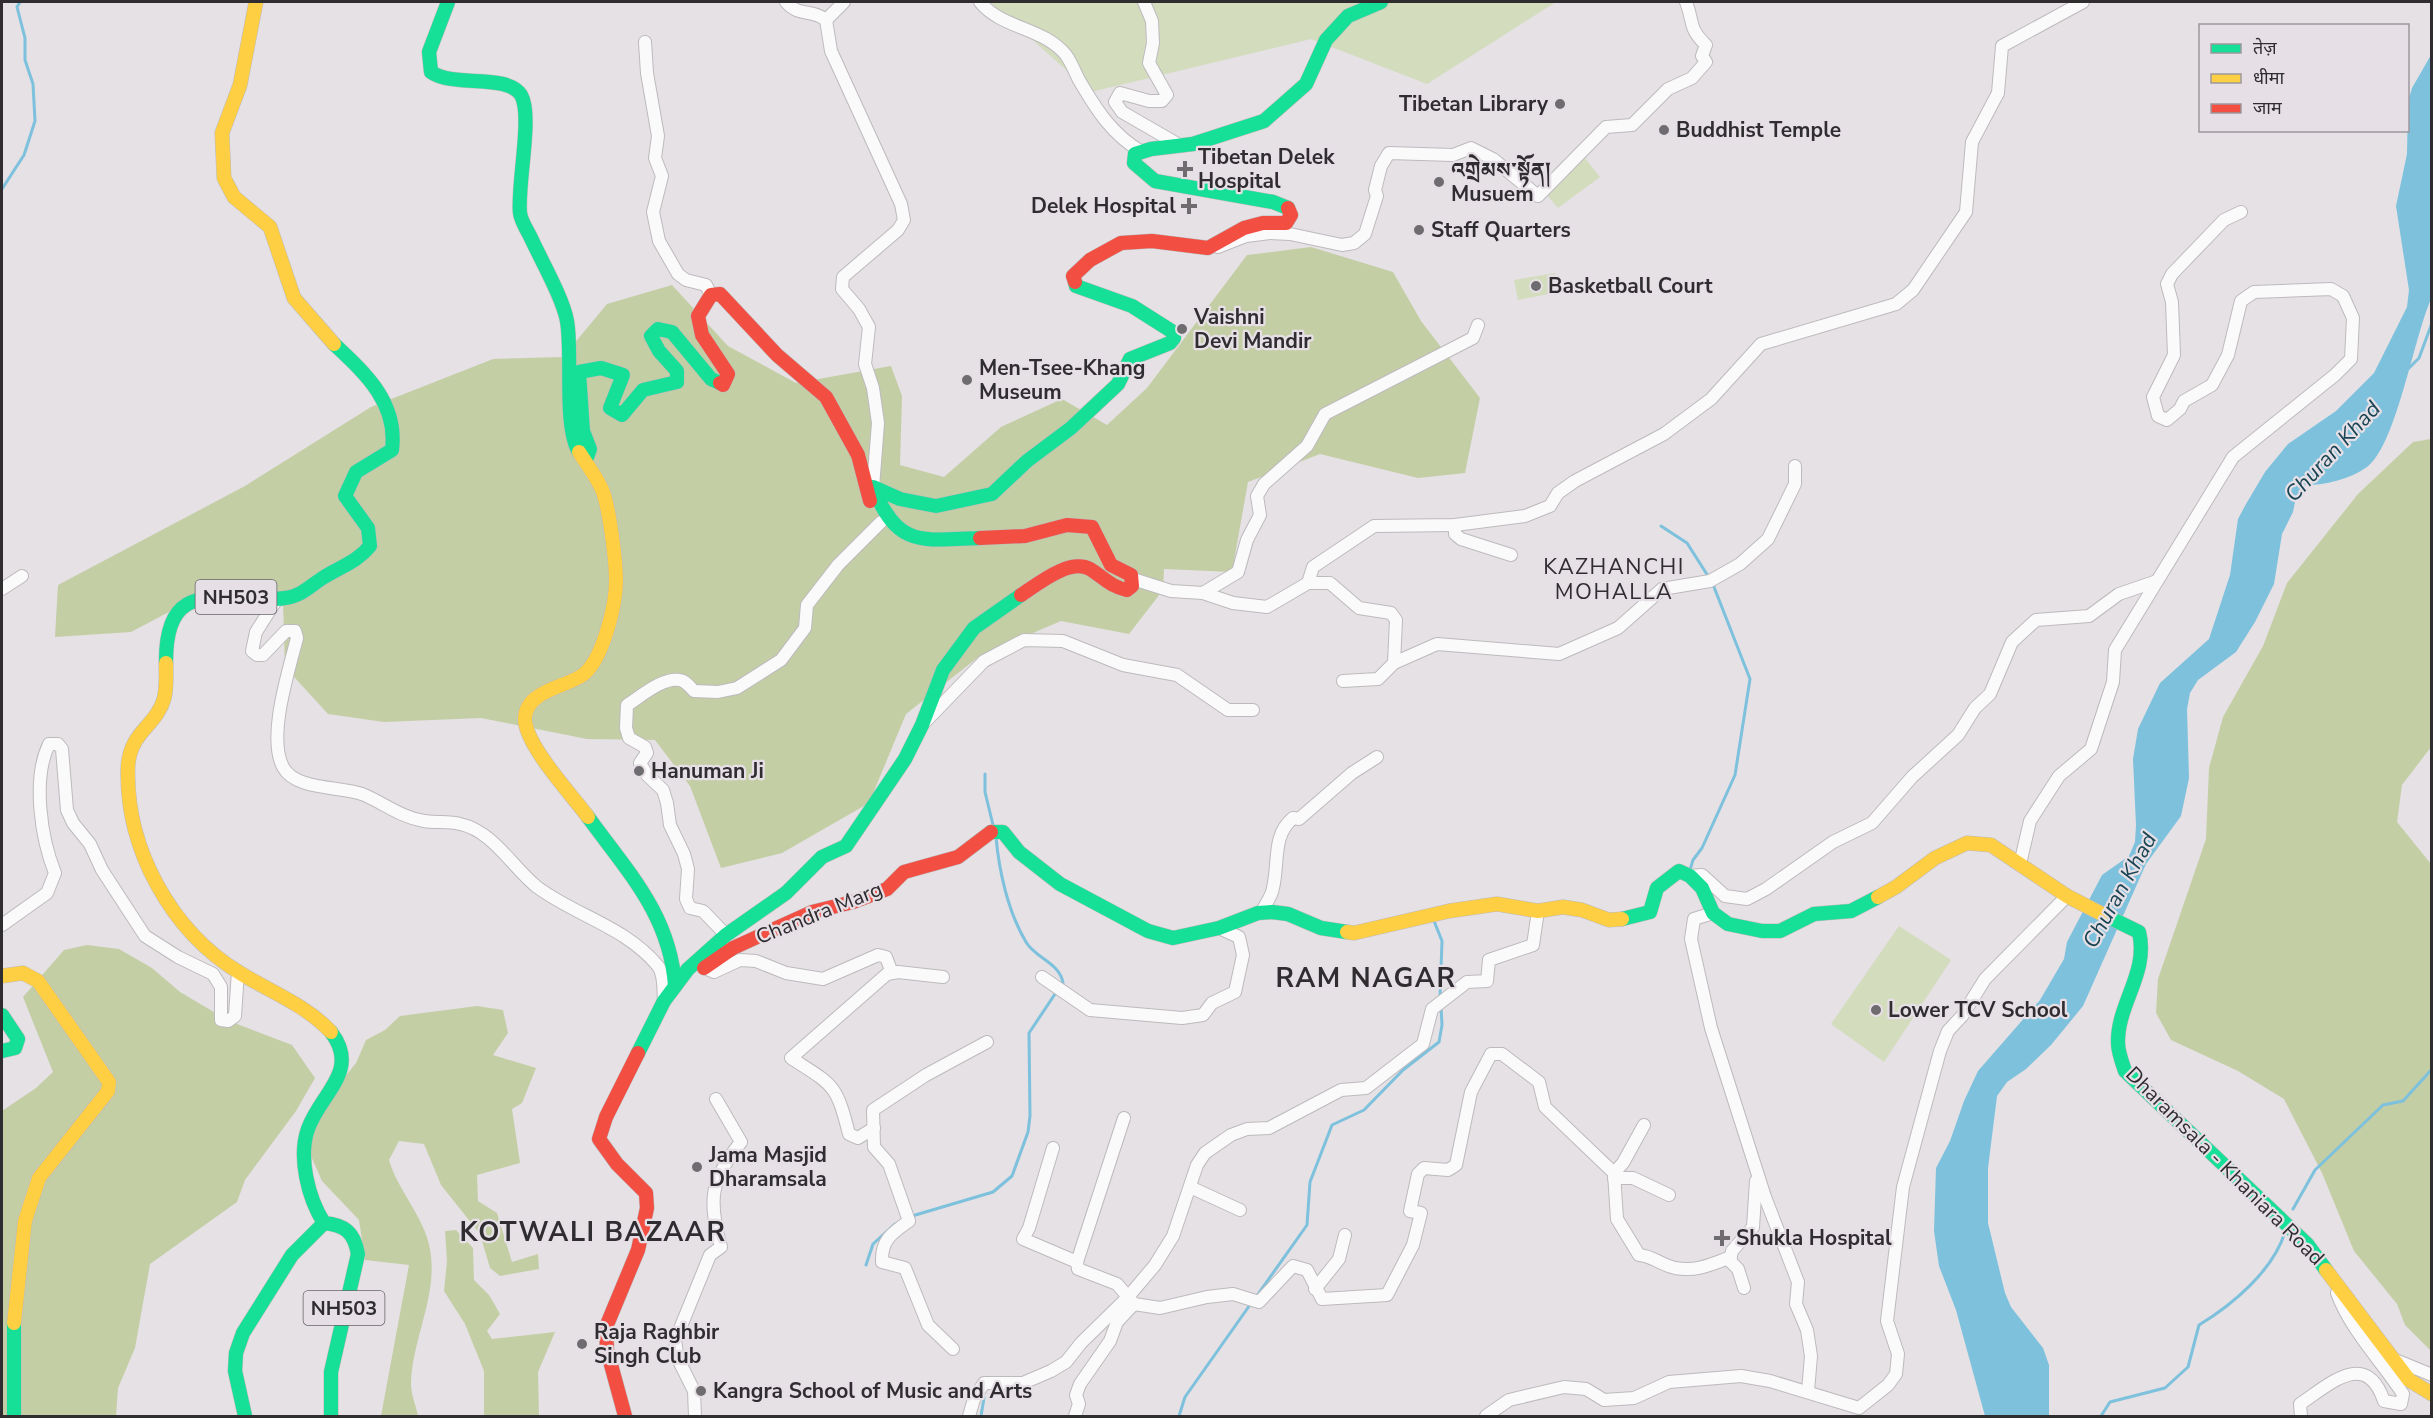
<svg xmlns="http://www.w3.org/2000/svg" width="2433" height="1418" font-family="'Nunito Sans','Noto Sans Devanagari','Noto Serif Tibetan',sans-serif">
	<rect width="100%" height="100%" fill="#e5e1e5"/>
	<g fill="#d3dcbd">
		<polygon points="990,2 1556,2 1427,84 1311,39 1091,92"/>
		<polygon points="1584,157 1600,177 1558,208 1545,193"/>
		<polygon points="1555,273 1559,292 1518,300 1514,280"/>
		<polygon points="1899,926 1951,960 1884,1062 1831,1024"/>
	</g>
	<g fill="#c4cea5">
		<polygon points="1311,247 1393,272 1421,321 1480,398 1465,473 1418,478 1320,454 1248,482 1232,572 1164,569 1163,590 1129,634 1061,621 981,655 906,714 869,803 782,853 721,868 690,786 655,740 587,739 481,718 384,722 328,714 285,667 283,602 224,583 131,632 55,637 58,585 245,486 371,407 493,359 563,357 607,304 672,285 728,346 796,383 891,366 902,396 900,465 944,477 1001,427 1062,399 1107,425 1147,388 1247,255"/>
		<polygon points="2431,439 2431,747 2402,785 2397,822 2431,864 2431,1351 2405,1325 2397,1304 2354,1251 2322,1173 2284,1099 2238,1071 2171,1040 2156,1013 2158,979 2206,839 2209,768 2223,717 2263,646 2287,583 2358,494 2413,442"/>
		<polygon points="87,945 119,949 152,968 180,992 229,1021 292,1045 315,1078 296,1111 245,1180 237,1202 150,1264 135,1348 118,1388 116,1416 2,1416 2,1111 36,1088 53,1072 23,997 64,950"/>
		<path d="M477 1006 503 1010 508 1033 493 1055 536 1068 522 1103 512 1109 520 1163 477 1175 478 1201 497 1213 512 1262 538 1254 539 1269 500 1276 490 1268 480 1234 441 1185 424 1144 399 1141 389 1160C399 1194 428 1220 431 1256 436 1299 412 1341 411 1384 411 1394 416 1406 418 1416H381L409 1265 365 1260 359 1220 322 1181 307 1147 313 1116 356 1063 366 1040 385 1030 400 1016Z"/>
		<polygon points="456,1230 473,1248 474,1280 489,1295 500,1314 487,1331 492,1339 555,1332 538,1372 539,1416 484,1416 484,1371 465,1324 444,1291 447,1261 445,1231"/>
	</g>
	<path fill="#7dc1dd" d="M2431 55V299C2414 337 2396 446 2367 467 2350 479 2326 485 2306 485L2296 497 2293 512 2282 534 2274 584 2255 622 2236 652 2198 680 2190 693 2187 709 2189 778 2181 816 2146 864 2083 1006 2051 1045 2026 1069 2007 1082 1997 1096 1988 1168V1223L2005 1293 2011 1307 2043 1348 2049 1365V1416H1985L1956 1310 1939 1266 1934 1231 1936 1168 1950 1141 1964 1101 1978 1071 2040 1000 2064 959 2067 942 2102 875 2129 856 2135 842 2136 825 2133 759 2138 729 2160 683 2209 639 2230 575 2238 519 2246 504 2265 472 2288 444 2336 411 2374 373 2407 307 2409 290 2396 206 2407 154 2408 102 2412 88Z"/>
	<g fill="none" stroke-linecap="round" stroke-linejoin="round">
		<g stroke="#7dc1dd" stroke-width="3">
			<polyline points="2,189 24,155 35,121 33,84 25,60 25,38 17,7 20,2"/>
			<polyline points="2408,369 2419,358 2432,323"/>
			<polyline points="1661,526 1687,543 1708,576"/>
			<polyline points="985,774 985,792 993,825"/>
			<path d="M996 837C999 871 1008 912 1026 942 1035 958 1060 963 1063 983L1061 986"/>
			<polyline points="1690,870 1693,860 1702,848 1735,775 1750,679 1714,587"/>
			<polyline points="1434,921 1442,941 1440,997"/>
			<polyline points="2293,1209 2315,1170 2383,1105 2403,1101 2432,1069"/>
			<polyline points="912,1216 993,1192 1012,1176 1028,1132 1030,1116 1029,1033 1057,991"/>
			<polyline points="866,1265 873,1244 895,1224"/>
			<polyline points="1256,1297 1307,1225 1310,1182 1332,1125 1364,1110 1403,1070 1439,1042 1442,1025 1441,1007"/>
			<polyline points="981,1416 984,1398 982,1394"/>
			<polyline points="1179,1416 1185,1397 1252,1302"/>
			<path d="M2101 1416 2110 1402 2165 1388 2188 1367 2199 1325C2232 1305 2273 1271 2285 1232"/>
		</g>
		<defs>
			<g id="street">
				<path d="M786 2C800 18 811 8 826 20"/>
				<polyline points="844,2 826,20 831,51 901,204 904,220 898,230 843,277 842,289 859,309 869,327 865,364 873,388 878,423 873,487"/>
				<path d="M980 2C1002 29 1043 27 1066 55 1071 62 1075 72 1079 80 1096 109 1112 135 1142 152"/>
				<polyline points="1144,2 1152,21 1153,43 1149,63 1167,95 1162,101 1149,101 1120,93 1115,102 1122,112 1181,146"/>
				<polyline points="645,42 647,73 658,136 655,158 662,176 653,212 659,241 678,274 686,280 706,285 711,295"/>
				<path d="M1218 247 1246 236 1270 233 1290 234 1342 245 1354 243 1365 234 1377 196 1375 190 1381 166 1389 153 1453 155 1471 148 1493 159 1538 196 1606 127 1632 125 1668 89 1692 78 1706 62 1702 56 1706 45C1688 28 1694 22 1686 2"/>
				<polyline points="1455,525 1455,534 1461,539 1511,555"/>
				<polyline points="1133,579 1171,591 1203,593 1233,603 1267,607 1308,583 1313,567 1374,526 1455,525 1525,516 1550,506 1558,493 1575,481 1664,434 1711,399 1761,344 1896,304 1913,290 1966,212 1972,142 1998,93 2002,46 2083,2"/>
				<polyline points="1308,583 1330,583 1359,608 1391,613 1396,620 1394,663"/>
				<polyline points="2,589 22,576"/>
				<polyline points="1203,593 1238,572 1247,540 1260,515 1257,496 1264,484 1307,446 1325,414 1473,338 1478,325"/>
				<path d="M277 599 256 632 252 651 257 655H263L286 631H295L297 638C289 670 267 737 283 767 295 790 338 786 362 794 384 803 400 817 424 821 436 823 449 821 460 824 493 831 512 867 537 887 576 916 626 927 658 966 665 975 663 990 664 1001"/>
				<polyline points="1343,681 1378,679 1394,663 1437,644 1559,654 1618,628 1662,589 1710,581 1740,564 1768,539 1795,484 1795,466"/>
				<polyline points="925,722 984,661 1024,640 1063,641 1123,665 1177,675 1228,710 1253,710"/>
				<polyline points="2020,864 2030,821 2059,776 2091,749 2113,682 2115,650 2233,457 2335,375 2351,359 2353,318 2343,296 2331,289 2254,292 2241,301 2228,355 2212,385 2184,401 2180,409 2167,420 2158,416 2153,397 2174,355 2172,302 2167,284 2172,274 2224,220 2241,212"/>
				<polyline points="1690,876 1702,875 1725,896 1747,899 1766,889 1833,842 1872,823 1912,777 1958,735 1975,708 1990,694 2012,642 2036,620 2089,616 2119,594 2157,581"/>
				<path d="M1261 913C1265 905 1272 896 1273 888 1279 863 1272 835 1293 818L1299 819 1352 773 1377 757"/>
				<polyline points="1713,913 1694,919 1691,939 1711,1028 1765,1197 1798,1282 1796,1304 1807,1330 1811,1356 1808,1391"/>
				<path d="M2 925 47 893 55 873C41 838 32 779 49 744H58L62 749 67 810 73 823 90 844 102 870 145 936 178 957 213 974 221 987V1020L228 1021 235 1016 238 971"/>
				<path d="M726 935 703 911 690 908 686 899 688 869 684 854 670 825 667 803 663 790 647 775 640 763 647 753 645 747 629 738 626 728 627 705C640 697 663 677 679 680 685 680 690 687 694 691L718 692 737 688 781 660 805 628 807 605 838 565 881 522"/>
				<polyline points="705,968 714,972 740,960 756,961 786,973 823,979 878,955 886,957 892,973"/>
				<polyline points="1042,977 1090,1010 1182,1018 1203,1015 1212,1003 1235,992 1243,955 1239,937 1219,928"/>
				<path d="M874 1128 858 1138 849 1134C836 1083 834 1086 791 1058L887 974 898 972 943 977"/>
				<path d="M1053 1148 1029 1228 1023 1239 1077 1262 1078 1269 1117 1284 1134 1304 1160 1308 1207 1297 1233 1294 1259 1302 1293 1266 1307 1270 1322 1299 1387 1295 1413 1245 1421 1213 1410 1211 1418 1174 1424 1168 1448 1170 1456 1165 1471 1092 1491 1054H1502L1539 1082 1545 1107 1614 1173 1617 1219 1639 1255C1653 1256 1661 1265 1675 1268 1697 1272 1712 1264 1731 1257"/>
				<polyline points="1614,1173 1623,1163 1644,1125"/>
				<polyline points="1614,1178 1633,1178 1669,1195"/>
				<polyline points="1190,1187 1240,1210"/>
				<polyline points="1077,1262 1124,1118"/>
				<polyline points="1744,1288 1738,1269 1730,1261 1732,1251 1753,1227 1756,1181"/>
				<polyline points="1315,1289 1339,1259 1345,1235"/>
				<path d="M953 1349 928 1325 905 1268 882 1262C881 1240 892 1233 909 1221L889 1164 874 1147 873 1110 926 1075 987 1042"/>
				<polyline points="2393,1359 2432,1375"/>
				<path d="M695 1416 694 1391 678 1359 675 1341 710 1255 721 1247C708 1200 710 1180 741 1142L716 1099"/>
				<polyline points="969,1416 974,1399 984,1383 1023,1383 1051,1371 1066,1362 1081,1343 1128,1297 1155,1265 1173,1236 1197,1165 1205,1153 1231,1135 1247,1129 1269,1128 1341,1090 1366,1088 1423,1044 1432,1009 1467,982 1487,981 1489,960 1533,945 1538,911"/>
				<polyline points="1075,1416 1079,1404 1076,1395 1080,1384 1110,1341 1117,1322 1134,1304"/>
				<polyline points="1486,1416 1509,1400 1564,1387 1586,1389 1604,1400 1634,1398 1669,1382 1741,1376 1770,1381 1859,1408 1888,1385 1896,1374 1898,1354 1887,1321 1903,1187 1940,1051 1948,1031 1962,1016 1985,979 2067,896"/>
				<path d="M2301 1416 2300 1404C2330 1384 2366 1349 2384 1401L2401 1404 2403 1394C2382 1362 2350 1329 2337 1293"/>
			</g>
			<g id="fast">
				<path d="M448 2 429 52 431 72C454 88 507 73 521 95 533 115 517 185 520 213 521 221 527 230 531 238 541 260 563 298 567 321 573 355 563 426 579 452"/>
				<polyline points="1288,208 1273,202 1155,181 1134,163 1135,154 1151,149 1193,144 1264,121 1306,84 1326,40 1348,16 1381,2"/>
				<polyline points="586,460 590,449 583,431 579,372 601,368 623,375 610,408 622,415 643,390 677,382 677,371 659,351 651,336 658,329 672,332 711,379 720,383"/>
				<path d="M980 538C922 540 898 549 873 487L900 499 936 506 992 494 1027 461 1071 428 1118 384 1130 359 1170 343 1174 338 1173 332 1132 306 1076 286 1075 282"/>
				<path d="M166 663C165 570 226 607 285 598 301 596 309 587 321 579 339 567 356 563 370 546L368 528 345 496 356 472 392 450C398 403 366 374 334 344"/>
				<path d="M588 817C628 872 670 915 675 986"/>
				<polyline points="991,832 1003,832 1019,852 1060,884 1148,931 1173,938 1219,928 1258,913 1272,912 1288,914 1321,928 1347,932"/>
				<path d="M2102 914 2139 932C2149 973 2117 1004 2118 1043 2118 1052 2122 1062 2125 1071L2307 1244 2326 1270"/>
				<polyline points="1622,919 1650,912 1657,888 1679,871 1690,876 1702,888 1713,913 1728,924 1762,931 1780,931 1814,914 1851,911 1878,897"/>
				<polyline points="2,1015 18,1039 15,1048 2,1051"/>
				<path d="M331 1032C361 1071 320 1094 308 1129 298 1157 308 1198 324 1223 345 1225 354 1232 358 1254L331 1372V1416"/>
				<polyline points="638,1053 664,1001 688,969 726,935 786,893 822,857 846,846 905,759 922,725 943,670 974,628 1021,595"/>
				<polyline points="14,1323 14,1416"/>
				<polyline points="245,1416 235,1371 236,1353 243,1333 292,1255 324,1223"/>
			</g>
			<g id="slow">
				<polyline points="256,2 240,85 222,133 224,178 234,197 270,227 294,298 334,344"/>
				<path d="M579 452C587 465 600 481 604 495 610 515 616 560 616 581 616 605 603 658 584 674 568 687 526 690 525 718 524 744 572 795 588 817"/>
				<path d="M166 663C166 675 167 688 164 699 156 726 130 732 128 766 125 848 171 931 240 973 271 992 306 1005 331 1032"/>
				<polyline points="1878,897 1896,887 1935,858 1967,843 1991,845 2067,896 2102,914"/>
				<polyline points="1347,932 1354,933 1449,911 1497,904 1538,911 1563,907 1582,910 1609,920 1622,919"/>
				<polyline points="2,976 23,973 38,981 109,1082 108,1091 39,1178 25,1221 14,1323"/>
				<polyline points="2326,1270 2409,1380 2432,1394"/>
			</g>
			<g id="jam">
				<polyline points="1075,282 1073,276 1090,260 1121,243 1152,241 1208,248 1244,228 1263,223 1286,223 1291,215 1288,208"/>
				<polyline points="720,383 723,385 728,374 702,335 698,316 711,295 720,294 777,355 826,397 858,455 870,501"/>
				<path d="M980 538 1025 536 1067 525 1092 527 1111 565 1131 575 1132 586 1127 590C1111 587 1103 577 1090 569 1069 558 1038 584 1021 595"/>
				<polyline points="704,968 733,948 812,912 853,902 887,889 904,872 958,857 991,832"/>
				<polyline points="625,1416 607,1350 606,1327 638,1250 647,1208 646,1193 617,1164 599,1139 606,1117 638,1053"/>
			</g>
		</defs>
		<use href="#street" stroke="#bdbabd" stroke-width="14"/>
		<use href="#fast" stroke="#bdbabd" stroke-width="15"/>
		<use href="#slow" stroke="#bdbabd" stroke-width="15"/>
		<use href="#jam" stroke="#bdbabd" stroke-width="15"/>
		<use href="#street" stroke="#fbfafb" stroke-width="12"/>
		<use href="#fast" stroke="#16e098" stroke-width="14"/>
		<use href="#slow" stroke="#ffcf43" stroke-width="14"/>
		<use href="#jam" stroke="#f24e42" stroke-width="14"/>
	</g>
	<g fill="#6f6c6f" stroke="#e6e0e6" stroke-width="2">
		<circle cx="1560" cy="104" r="6"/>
		<circle cx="1664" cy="130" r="6"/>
		<path d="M1182 160h6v6h6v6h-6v6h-6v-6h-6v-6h6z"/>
		<circle cx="1439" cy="182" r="6"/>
		<path d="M1186 197h6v6h6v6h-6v6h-6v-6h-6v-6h6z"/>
		<circle cx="1419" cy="230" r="6"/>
		<circle cx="1536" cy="286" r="6"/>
		<circle cx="1182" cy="329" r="6"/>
		<circle cx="967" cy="380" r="6"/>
		<circle cx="639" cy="771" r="6"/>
		<circle cx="1876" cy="1010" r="6"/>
		<circle cx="697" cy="1167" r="6"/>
		<path d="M1719 1229h6v6h6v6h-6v6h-6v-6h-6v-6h6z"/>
		<circle cx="582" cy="1344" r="6"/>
		<circle cx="701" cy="1391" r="6"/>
	</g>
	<g text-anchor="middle" stroke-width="4.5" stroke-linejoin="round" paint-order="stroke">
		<g fill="#e6e0e6" stroke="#676367" stroke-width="1.5">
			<rect x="195.5" y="580" width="81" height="34" rx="4.5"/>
			<rect x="303.5" y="1291" width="81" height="34" rx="4.5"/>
		</g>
		<g font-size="20" font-weight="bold" fill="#302d30">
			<text x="236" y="604">NH503</text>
			<text x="344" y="1315">NH503</text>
		</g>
		<g font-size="21" font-weight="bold" fill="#302d30" stroke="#e6e0e6" text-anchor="start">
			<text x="1548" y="111" text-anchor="end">Tibetan Library</text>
			<text x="1676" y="137">Buddhist Temple</text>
			<text x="1198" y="164">Tibetan Delek<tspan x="1198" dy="24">Hospital</tspan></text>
			<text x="1451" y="177">འགྲེམས་སྟོན།<tspan x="1451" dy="24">Musuem</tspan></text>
			<text x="1176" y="213" text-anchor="end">Delek Hospital</text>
			<text x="1431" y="237">Staff Quarters</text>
			<text x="1548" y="293">Basketball Court</text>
			<text x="1194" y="324">Vaishni<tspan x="1194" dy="24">Devi Mandir</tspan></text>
			<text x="979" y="375">Men-Tsee-Khang<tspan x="979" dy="24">Museum</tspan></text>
			<text x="651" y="778">Hanuman Ji</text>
			<text x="1888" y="1017">Lower TCV School</text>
			<text x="709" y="1162">Jama Masjid<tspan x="709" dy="24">Dharamsala</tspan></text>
			<text x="1736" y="1245">Shukla Hospital</text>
			<text x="594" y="1339">Raja Raghbir<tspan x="594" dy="24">Singh Club</tspan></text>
			<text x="713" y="1398">Kangra School of Music and Arts</text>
		</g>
		<g font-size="21" fill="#302d30" stroke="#e6e0e6">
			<text transform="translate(819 913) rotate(-22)" y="7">Chandra Marg</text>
			<text transform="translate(2225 1166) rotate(45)" y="7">Dharamsala - Khaniara Road</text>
		</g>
		<g font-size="22" font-style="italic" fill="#194454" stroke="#e6e0e6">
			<text transform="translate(2332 451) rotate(-47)" y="8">Churan Khad</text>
			<text transform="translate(2119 890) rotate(-61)" y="8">Churan Khad</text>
		</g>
		<g font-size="22" letter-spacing="1.5" fill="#302d30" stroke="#e6e0e6">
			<text x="1614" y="574">KAZHANCHI<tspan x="1614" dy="25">MOHALLA</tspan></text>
		</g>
		<g font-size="27" font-weight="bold" letter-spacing="1.5" fill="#302d30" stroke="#e6e0e6">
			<text x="1366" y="987">RAM NAGAR</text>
			<text x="593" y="1241">KOTWALI BAZAAR</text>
		</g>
	</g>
	<rect width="2433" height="1418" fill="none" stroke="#302d30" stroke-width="6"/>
	<rect x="2199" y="24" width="210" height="108" fill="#e6e0e6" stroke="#9d989d" stroke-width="1.5"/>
	<rect x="2211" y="44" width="30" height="9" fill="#16e098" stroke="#9d989d" stroke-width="1.5"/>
	<text x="2253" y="54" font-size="18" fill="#302d30">तेज़</text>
	<rect x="2211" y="74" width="30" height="9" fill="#ffcf43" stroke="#9d989d" stroke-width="1.5"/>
	<text x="2253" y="84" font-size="18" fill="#302d30">धीमा</text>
	<rect x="2211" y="104" width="30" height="9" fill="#f24e42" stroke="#9d989d" stroke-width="1.5"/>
	<text x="2253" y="114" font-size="18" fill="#302d30">जाम</text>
</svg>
